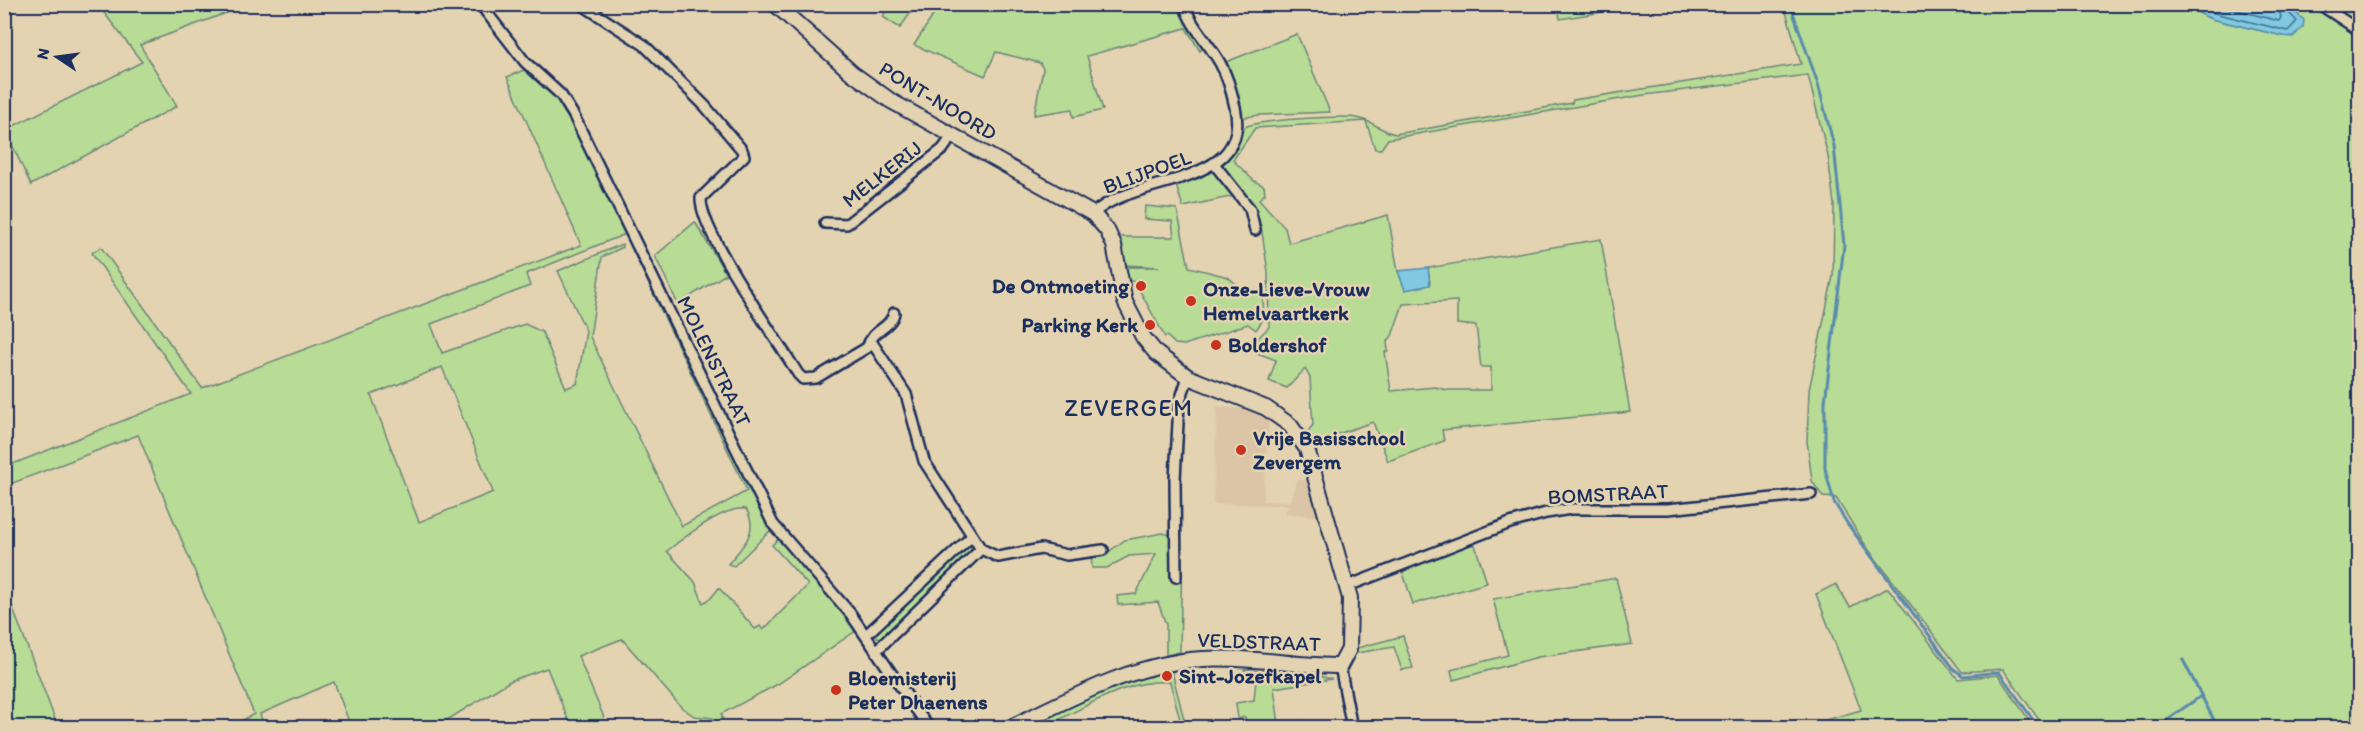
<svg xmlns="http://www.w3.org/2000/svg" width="2364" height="732" font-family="Itim,sans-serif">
	<rect width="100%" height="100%" fill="#e4d3b0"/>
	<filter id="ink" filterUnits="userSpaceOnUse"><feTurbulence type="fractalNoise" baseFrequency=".0167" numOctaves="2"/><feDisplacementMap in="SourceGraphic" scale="12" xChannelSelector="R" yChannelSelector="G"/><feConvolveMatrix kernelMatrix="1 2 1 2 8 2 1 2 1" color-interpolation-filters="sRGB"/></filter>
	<g filter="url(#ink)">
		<polygon fill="#dcc5a7" points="1217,407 1251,409 1269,421 1263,501 1290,501 1297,479 1308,481 1319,517 1285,513 1289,505 1213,504"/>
		<g fill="#b8db95" stroke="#6a857a" stroke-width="1.5" fill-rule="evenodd">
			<polygon points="1181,4 1205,46 1200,51 1186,28 1087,56 1103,110 1073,117 1072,109 1034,115 1043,69 1040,63 996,52 985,76 914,45 940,5"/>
			<polygon points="98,5 248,5 140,45 177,106 31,185 5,130 142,62"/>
			<polygon points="888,5 888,4 916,5 900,28 883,17"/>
			<polygon points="1567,5 1567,4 1646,5 1560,19 1558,6"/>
			<path d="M1784 5H2183L2211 19 2283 36 2303 27 2293 9 2287 5H2344L2360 15 2359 721 2351 728 2044 727 2003 669 1962 672 1866 546 1836 498 1823 497 1812 481 1807 441 1809 390 1833 276 1834 204 1828 156 1808 75 1644 95 1388 139 1381 149H1375L1366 121 1255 128 1233 160 1254 181 1264 186 1265 194 1259 199 1285 228 1289 243 1388 215 1398 271 1405 290 1430 285 1428 268 1601 239 1630 412 1442 430 1444 441 1388 461 1373 422 1315 442 1308 431 1313 425 1310 378 1305 369 1287 388 1269 381 1276 360 1257 353 1259 337 1269 327 1268 272 1261 226 1250 228 1244 207 1234 196 1183 207 1176 185 1200 178 1227 161 1245 127C1259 120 1340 115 1357 118 1372 120 1381 132 1396 134L1572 103 1573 100 1801 64ZM1457 301V324L1476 326 1481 367H1491V390H1447L1435 387 1391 391 1385 352 1388 351 1387 342 1392 336 1403 304Z"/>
			<polygon points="1297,34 1330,112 1259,115 1241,118 1226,62"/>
			<path d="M526 69 559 95 628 233 526 274 530 286 431 324 442 353 525 324 542 332 566 388 577 384 586 331 558 271 622 244 623 247 602 257 590 337 682 526 747 491 632 249 637 250 771 530 734 566 728 564C742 547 760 532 746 509 725 505 683 538 667 551L695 582 703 603 710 599 719 588 755 629 760 626 763 630 808 585 772 545 778 539 845 613 857 630 778 684 721 714 723 718 717 721 720 727H717L713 718 694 716 681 707 622 639 578 656 608 727H571L547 668 510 681 447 720 449 726 446 727H351L334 682 260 714 264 727H230L254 714 138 435 5 486V467L191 394 92 253 101 247 202 388 581 245 507 77ZM442 367 493 492 419 522 371 395Z"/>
			<polygon points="1145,206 1177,209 1189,267 1228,277 1237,285 1263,296 1264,318 1256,330 1248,324 1184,345 1175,344 1167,336 1165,337 1135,282 1127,280 1124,267 1159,267 1124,265 1119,237 1174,237 1172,221 1144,219"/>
			<polygon points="695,222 726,274 678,304 655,256"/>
			<polygon points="1163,533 1171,535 1172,551 1182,552 1180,652 1166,655 1166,625 1158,602 1118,605 1117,596 1136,594 1156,554 1129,556 1107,568 1092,568 1091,555 1107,553 1125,540"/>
			<polygon points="1474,542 1487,583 1413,604 1402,570"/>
			<polygon points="966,546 971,548 971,555 883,638 877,637 876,631"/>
			<polygon points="1616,578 1632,644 1538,657 1453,680 1451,670 1508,655 1493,599"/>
			<polygon points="1836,584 1850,607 1888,588 1958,679 1998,675 2034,727 1801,727 1861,710 1816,594"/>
			<polygon points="5,588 58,727 5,727"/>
			<polygon points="1403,636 1413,668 1402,670 1394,647 1356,653 1357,648"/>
			<path d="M1167 670 1172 672 1186 727H1182L1170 682C1126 678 1082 710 1044 727L1027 728 1113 687Z"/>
			<polygon points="1244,670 1310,674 1332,679 1274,688 1279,724 1301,721 1302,727 1247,727 1245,717 1238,719 1236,703 1254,700 1256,679 1244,678"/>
		</g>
		<g fill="#80c9e1" stroke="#588bad" stroke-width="1.5">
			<polygon points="2183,5 2287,5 2304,20 2303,27 2293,37 2283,36 2211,19"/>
			<polygon points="1428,268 1430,285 1405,290 1398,271"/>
		</g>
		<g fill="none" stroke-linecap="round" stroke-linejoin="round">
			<g stroke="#436d92" stroke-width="1.5">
				<polyline points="2196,4 2214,13 2288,31 2297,21 2286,10 2285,4"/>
				<polyline points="2213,4 2279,21 2281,17 2277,4"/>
			</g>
			<g stroke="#588bad" stroke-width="3">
				<polyline points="1790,4 1818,84 1834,146 1844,245 1825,402 1825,469 1834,502 1847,523 1954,669 1963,676 1999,672 2039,728"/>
				<polyline points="2183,660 2218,728"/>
				<polyline points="2155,728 2201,696"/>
			</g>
			<defs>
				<g id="street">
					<polyline points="480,4 525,62 561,95 574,116 773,524 850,613 929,728"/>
					<path d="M581 4 644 45 705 106 742 150 744 156 701 198C699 231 777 339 798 374L803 379 816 378 873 344 906 394 924 461 981 549 998 557 1041 549 1067 555 1103 550"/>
					<polyline points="2319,4 2360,31"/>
					<polyline points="1215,165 1250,209 1255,230"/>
					<path d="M1093 214C1133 174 1253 189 1235 107 1232 93 1227 75 1220 63 1209 43 1191 27 1184 4"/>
					<polyline points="825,223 847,224 943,149 952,136"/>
					<path d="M868 346C872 330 891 328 894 313"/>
					<polyline points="1176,577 1175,479 1179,404 1188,377"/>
					<polyline points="1348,586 1510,523 1546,513 1571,509 1668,509 1811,494"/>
					<polyline points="866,635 972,536"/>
					<polyline points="876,651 981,549"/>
					<polyline points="1340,666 1352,728"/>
				</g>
				<path id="secondary" d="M775 4 852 73 891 101 1093 214 1107 230 1114 245 1125 302 1143 337 1156 353 1188 377 1266 408 1290 425 1307 449 1350 598 1349 649 1340 666C1295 666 1248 656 1203 659 1133 663 1072 698 1009 728"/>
			</defs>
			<use href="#street" stroke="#1b2f5e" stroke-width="14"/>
			<use href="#secondary" stroke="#1b2f5e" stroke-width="18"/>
			<use href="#street" stroke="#e4d3b0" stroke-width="9"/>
			<use href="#secondary" stroke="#e4d3b0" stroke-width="14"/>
		</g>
	</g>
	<g fill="#c8321e" stroke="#e4d3b0" stroke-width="2">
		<circle cx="1141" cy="286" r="6"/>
		<circle cx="1191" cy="301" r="6"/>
		<circle cx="1150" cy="325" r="6"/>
		<circle cx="1216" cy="345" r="6"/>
		<circle cx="1241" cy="450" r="6"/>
		<circle cx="1167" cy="676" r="6"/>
		<circle cx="836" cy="690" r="6"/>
	</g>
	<g text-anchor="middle" stroke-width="5" stroke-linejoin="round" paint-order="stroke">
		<g font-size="21" fill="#1b2f5e" stroke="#e4d3b0">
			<text transform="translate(938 101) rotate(31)" y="7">PONT-NOORD</text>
			<text transform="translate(1147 172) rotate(-20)" y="7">BLIJPOEL</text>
			<text transform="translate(882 174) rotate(-38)" y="7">MELKERIJ</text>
			<text transform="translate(714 361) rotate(64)" y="7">MOLENSTRAAT</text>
			<text transform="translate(1608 494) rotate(-3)" y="7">BOMSTRAAT</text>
			<text transform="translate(1259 642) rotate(2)" y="7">VELDSTRAAT</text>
		</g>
		<g font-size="21" font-weight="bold" fill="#1b2f5e" stroke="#e4d3b0" text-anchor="start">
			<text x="1129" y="293" text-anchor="end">De Ontmoeting</text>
			<text x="1203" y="296">Onze-Lieve-Vrouw<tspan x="1203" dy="24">Hemelvaartkerk</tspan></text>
			<text x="1138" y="332" text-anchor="end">Parking Kerk</text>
			<text x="1228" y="352">Boldershof</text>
			<text x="1253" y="445">Vrije Basisschool<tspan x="1253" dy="24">Zevergem</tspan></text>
			<text x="1179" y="683">Sint-Jozefkapel</text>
			<text x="848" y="685">Bloemisterij<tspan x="848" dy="24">Peter Dhaenens</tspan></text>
		</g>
		<g font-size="24" letter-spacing="1.5" fill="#1b2f5e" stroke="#e4d3b0">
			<text x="1129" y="416">ZEVERGEM</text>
		</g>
	</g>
	<rect width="2364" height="732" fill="none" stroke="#e4d3b0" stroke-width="24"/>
	<rect x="12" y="12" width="2340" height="708" fill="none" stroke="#1b2f5e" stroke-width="2" filter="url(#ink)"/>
	<g transform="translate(57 57) rotate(283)" stroke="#e4d3b0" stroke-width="4.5" paint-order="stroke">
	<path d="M0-4.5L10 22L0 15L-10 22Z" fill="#1b2f5e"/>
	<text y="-9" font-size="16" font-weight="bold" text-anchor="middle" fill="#1b2f5e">N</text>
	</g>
</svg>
